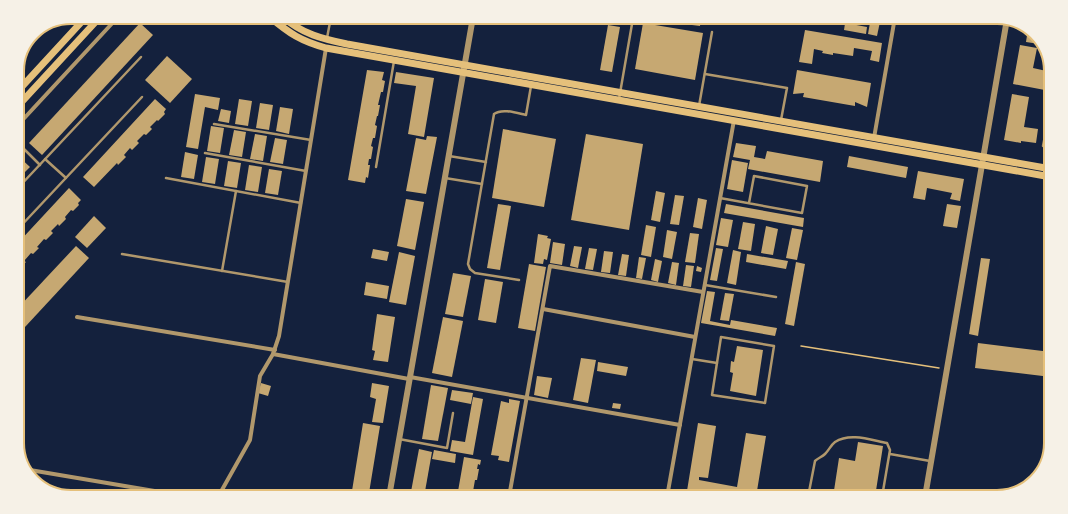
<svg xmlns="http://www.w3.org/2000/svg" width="1068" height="514" font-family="'Nunito Sans',sans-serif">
	<rect width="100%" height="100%" fill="#14213d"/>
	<g fill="#c6a872">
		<polygon points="350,17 365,17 364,25 349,23"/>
		<polygon points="653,17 665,17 664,20 653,19"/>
		<polygon points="675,17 685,17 684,25 674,23"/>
		<polygon points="693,17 701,17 700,26 692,25"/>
		<polygon points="846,17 853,17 851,24 867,27 866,34 844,30"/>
		<polygon points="871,17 881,17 877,36 868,34"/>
		<polygon points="140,23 153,35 42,155 29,143"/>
		<polygon points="643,23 703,33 695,80 635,69"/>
		<polygon points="608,25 620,27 612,72 600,70"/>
		<polygon points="1028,29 1040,39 1039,44 1026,42"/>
		<polygon points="805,30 882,43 879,62 870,60 872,51 854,48 853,56 833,53 833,55 822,53 823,51 814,49 812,64 799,62"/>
		<polygon points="1020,45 1037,48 1033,68 1051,72 1051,94 1049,94 1050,91 1013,84"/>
		<polygon points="167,56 192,79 170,103 145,80"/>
		<polygon points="367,70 384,72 382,80 385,81 383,92 381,92 378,105 380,105 378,116 377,116 375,125 377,126 375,138 373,138 371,146 373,147 371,159 369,159 368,165 370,165 368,178 366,177 365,183 348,180"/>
		<polygon points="797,70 871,83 867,107 855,102 855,106 803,97 804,93 793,94"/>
		<polygon points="396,72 434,78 424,137 408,134 416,86 394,83"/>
		<polygon points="195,94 220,98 218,110 205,107 198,149 186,147"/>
		<polygon points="1012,94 1029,97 1024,127 1038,129 1036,143 1021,141 1021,143 1004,140"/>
		<polygon points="155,99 166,109 164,112 165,114 158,121 157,120 150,127 152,129 146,135 144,134 137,141 139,143 132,150 130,148 124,155 126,157 118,165 117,163 94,187 83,177"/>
		<polygon points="239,99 252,101 248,126 235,124"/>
		<polygon points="260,103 273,105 269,130 256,128"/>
		<polygon points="280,107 293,109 289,134 276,131"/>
		<polygon points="221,109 231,111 229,123 218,121"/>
		<polygon points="211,126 224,128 220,153 207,151"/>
		<polygon points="503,129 556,139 544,207 492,198"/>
		<polygon points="234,130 246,132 242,157 229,155"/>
		<polygon points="255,134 267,136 263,161 250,159"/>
		<polygon points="586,134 643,144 629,230 571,220"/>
		<polygon points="427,136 437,137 426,194 406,191 416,138 426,140"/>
		<polygon points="275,138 287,140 283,164 270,162"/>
		<polygon points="736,143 756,146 754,157 765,159 767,151 823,161 820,182 748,169 750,160 733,157"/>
		<polygon points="185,152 198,155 194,179 181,177"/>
		<polygon points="17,155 30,167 17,180"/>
		<polygon points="849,156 908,167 906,178 847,167"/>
		<polygon points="206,157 219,159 215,184 202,182"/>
		<polygon points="732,160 748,163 743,192 727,189"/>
		<polygon points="228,161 241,163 237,188 224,186"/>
		<polygon points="249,165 262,167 258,192 245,190"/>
		<polygon points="269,169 282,171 278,195 265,193"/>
		<polygon points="918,171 964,179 960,201 950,199 952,193 927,188 925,200 913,198"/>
		<polygon points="69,188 81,200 78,203 79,205 73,211 71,210 65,217 66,219 59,226 58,224 51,231 53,233 46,240 44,239 37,247 39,248 33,254 31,253 24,261 26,262 19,269 17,267 17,244"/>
		<polygon points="656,191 665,193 660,222 651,220"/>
		<polygon points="675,195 684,196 679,225 670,224"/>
		<polygon points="698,198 707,200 702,229 693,227"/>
		<polygon points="406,199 424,202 415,250 397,246"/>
		<polygon points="498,204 511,206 500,270 487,268"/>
		<polygon points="726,204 804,218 803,227 724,213"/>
		<polygon points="947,204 961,206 957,228 943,226"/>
		<polygon points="94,216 106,228 87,248 75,237"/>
		<polygon points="721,218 733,220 728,247 716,245"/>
		<polygon points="743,222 755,224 751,251 738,249"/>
		<polygon points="646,225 656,227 651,257 641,255"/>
		<polygon points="766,226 778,229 773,255 761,253"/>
		<polygon points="792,228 803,230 797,260 786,258"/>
		<polygon points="667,230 677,232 672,259 663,257"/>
		<polygon points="690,233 699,234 695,263 685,262"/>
		<polygon points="538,234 548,236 547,238 551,239 547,260 544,259 543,264 534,263"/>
		<polygon points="553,242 565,244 562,265 550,263"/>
		<polygon points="76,246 89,258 25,327 17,319 17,309"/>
		<polygon points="574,246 582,247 578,268 570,266"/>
		<polygon points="589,248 597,249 593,270 585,269"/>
		<polygon points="716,248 723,249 717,281 710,280"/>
		<polygon points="373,249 389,252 387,261 371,258"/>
		<polygon points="733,250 741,252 736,285 727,283"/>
		<polygon points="604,251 613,252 610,273 601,272"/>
		<polygon points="399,252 415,256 406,305 389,302"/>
		<polygon points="622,254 629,255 626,276 618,275"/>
		<polygon points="747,254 788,261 786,269 746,262"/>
		<polygon points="639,257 646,258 642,279 636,278"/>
		<polygon points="981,258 990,259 978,336 969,334"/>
		<polygon points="655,259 662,261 658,282 651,280"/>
		<polygon points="672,262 679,263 676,285 668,283"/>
		<polygon points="796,262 805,264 794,326 785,324"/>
		<polygon points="529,264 546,267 535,331 518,328"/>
		<polygon points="686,265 694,266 691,287 683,286"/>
		<polygon points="697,266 702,268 701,272 696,271"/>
		<polygon points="453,273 471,276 463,317 445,314"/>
		<polygon points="485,279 503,282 496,323 478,320"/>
		<polygon points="366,282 389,286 387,299 364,295"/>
		<polygon points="707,291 715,292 710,321 730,325 731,320 777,328 775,336 701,323"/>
		<polygon points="725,293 734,294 729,321 720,320"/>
		<polygon points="377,314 395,317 388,362 373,360 375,351 372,350"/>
		<polygon points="443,317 463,321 452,377 432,373"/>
		<polygon points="978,343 1051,352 1051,377 975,368"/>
		<polygon points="737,346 763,350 756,396 730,391 733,373 730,372 731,361 734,362"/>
		<polygon points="581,358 596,360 588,403 573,400"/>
		<polygon points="598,362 628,367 626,376 597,371"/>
		<polygon points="537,376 552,378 548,398 534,395"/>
		<polygon points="261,383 271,386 268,396 258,393"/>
		<polygon points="372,383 389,386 383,423 372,422 376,399 370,397"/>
		<polygon points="431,385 448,388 438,441 422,439"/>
		<polygon points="452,390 473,393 471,404 450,400"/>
		<polygon points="473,397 483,399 473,455 450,451 452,440 465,442"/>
		<polygon points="509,399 520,401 509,462 498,460 499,456 491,455 501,401 509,403"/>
		<polygon points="613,403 621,404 620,409 612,408"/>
		<polygon points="363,423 380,426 369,493 372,493 371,497 351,497"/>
		<polygon points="698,423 716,426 708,478 699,477 699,480 737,487 746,433 766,436 756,497 686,497"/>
		<polygon points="858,442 883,446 875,497 833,497 839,458 855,461"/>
		<polygon points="419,449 432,452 424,497 410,497"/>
		<polygon points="434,450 456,454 455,463 432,459"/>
		<polygon points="464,457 481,460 480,465 478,464 477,469 479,469 477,480 475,480 472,497 457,497"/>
	</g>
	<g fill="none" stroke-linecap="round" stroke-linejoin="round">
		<polyline stroke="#e5c07b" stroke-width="1.5" points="801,346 939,368"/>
		<g stroke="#b1986c" stroke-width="2.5">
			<polyline points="857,18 857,17"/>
			<polyline points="327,38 331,17"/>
			<polyline points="705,74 787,88 781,120"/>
			<polyline points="619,99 632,24 631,17"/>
			<polyline points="699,106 712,32"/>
			<polyline points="214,124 311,140"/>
			<polyline points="17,142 40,165"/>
			<polyline points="205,153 306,171"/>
			<polyline points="449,156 486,162"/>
			<polyline points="45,159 66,178"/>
			<polyline points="376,167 394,61"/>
			<polyline points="1047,168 1051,147 1043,146 1051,106"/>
			<polyline points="166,178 301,203"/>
			<polyline points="445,178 482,184"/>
			<polyline points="17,189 141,57"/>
			<polyline points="720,198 802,213 807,186 754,176 749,203"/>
			<polyline points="17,230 142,97"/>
			<polyline points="122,254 288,282"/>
			<polyline points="222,271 236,191"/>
			<path d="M519 280 475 273 470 269 468 264 494 114C502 108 517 113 526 115L531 86"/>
			<polyline points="705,285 776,297"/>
			<polygon points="721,337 774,346 765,403 712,395"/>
			<polyline points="692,359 717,363"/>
			<polyline points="399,439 447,448 453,413"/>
			<polyline points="890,454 930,461"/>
			<path d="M808 497 815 461C818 458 822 457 825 454 829 450 831 445 835 442 850 432 871 440 887 443L890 450 882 497"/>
		</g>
		<g stroke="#b1986c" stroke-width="4">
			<polyline points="17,126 118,17"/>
			<polyline points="874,138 895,17"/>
			<polyline points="543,309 695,337"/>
			<polyline points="77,317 275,350"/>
			<polyline points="273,354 409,379"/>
			<polyline points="410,377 680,425"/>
			<polyline points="24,469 190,497"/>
			<polyline points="218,497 250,440 260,376 273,354 279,336 326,48"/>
			<polyline points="509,497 550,266 703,292"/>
			<polyline points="667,497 734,120"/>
		</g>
		<g stroke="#b1986c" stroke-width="6">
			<polyline points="389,497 473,17"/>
			<polyline points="925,497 1007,19"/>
		</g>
		<g stroke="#e5c07b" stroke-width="7">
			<path d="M270 17C290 34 301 41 326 48L1051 177"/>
			<path d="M283 17C302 34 323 39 347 44L1051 169"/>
			<polyline points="17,92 86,17"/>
			<polyline points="17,107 100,17"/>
		</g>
	</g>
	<path d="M0 0H1068V514H0ZM71 24H997A47 47 0 0 1 1044 71V443A47 47 0 0 1 997 490H71A47 47 0 0 1 24 443V71A47 47 0 0 1 71 24Z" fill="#f6f1e7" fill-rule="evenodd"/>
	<path fill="none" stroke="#e5c07b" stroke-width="2" d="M71 24H997A47 47 0 0 1 1044 71V443A47 47 0 0 1 997 490H71A47 47 0 0 1 24 443V71A47 47 0 0 1 71 24Z"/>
</svg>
